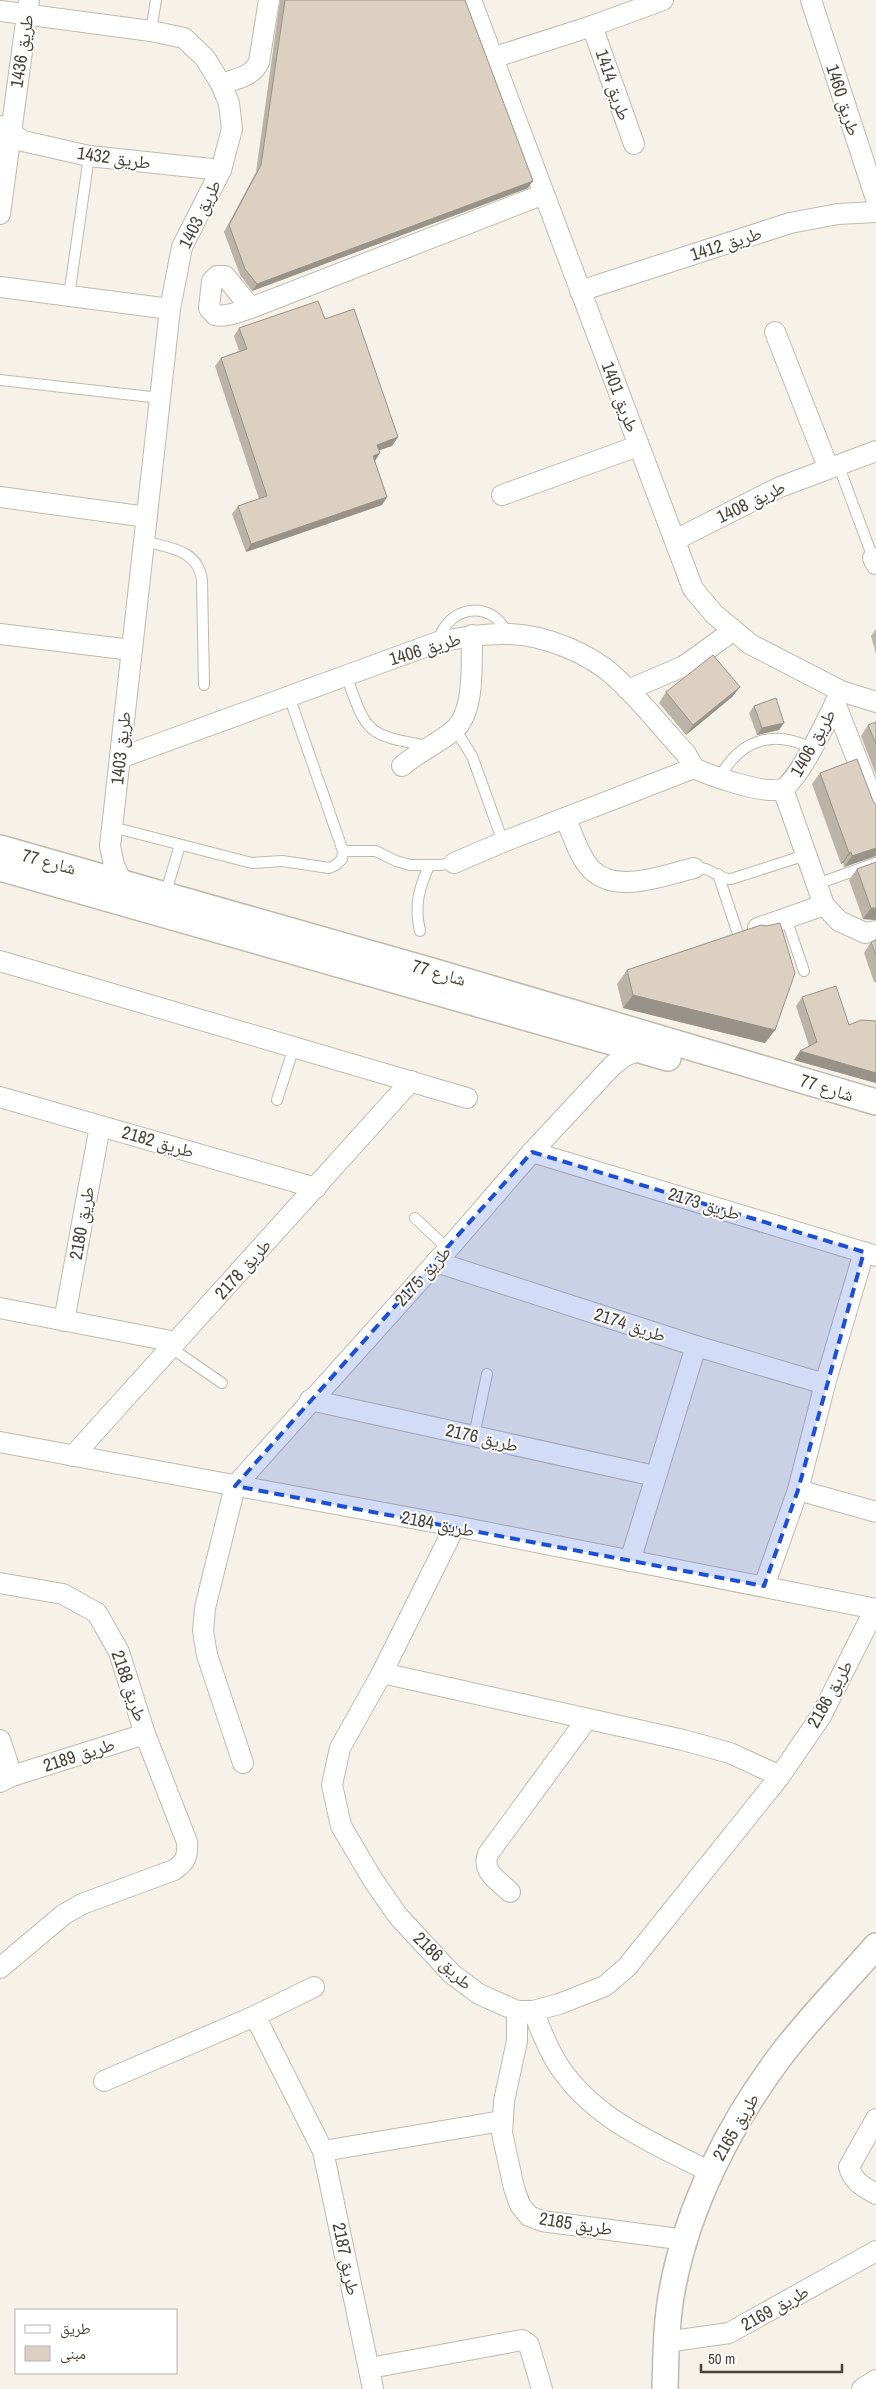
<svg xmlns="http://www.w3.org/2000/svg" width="876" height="2389" font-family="'Archivo Narrow','Noto Naskh Arabic',sans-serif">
	<rect width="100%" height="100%" fill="#f6f2ea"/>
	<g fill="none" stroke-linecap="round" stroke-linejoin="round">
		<defs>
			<g id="service">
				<polyline points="151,31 156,0"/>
				<polyline points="69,296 89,156"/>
				<polyline points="0,380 160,398"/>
				<polyline points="838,464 873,558"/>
				<path d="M144 541C170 548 199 550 202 581L204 685"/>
				<path d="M438 642C447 606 491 598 507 633"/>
				<path d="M346 675C367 734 366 735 429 746"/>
				<polyline points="455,729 472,756 503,842"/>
				<path d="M720 777C740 740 773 729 811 748"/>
				<polyline points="112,827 252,863 282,861 329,868 336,865 342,859 343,851 289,696"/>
				<polyline points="343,851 376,851 396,861 410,865 440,865 454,863"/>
				<path d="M694 868C712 866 716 879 731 879L806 855"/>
				<polyline points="718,874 738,934"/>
				<polyline points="817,884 876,863"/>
				<polyline points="165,895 180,845"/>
				<polyline points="786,918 804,971"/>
				<path d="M420 931C414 906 419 888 429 866"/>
				<polyline points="277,1100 294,1047"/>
				<polyline points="415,1218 448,1249"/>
				<polyline points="171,1348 222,1383"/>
				<polyline points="474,1436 487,1374"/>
			</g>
			<g id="minor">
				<polyline points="471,0 693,589 714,614 750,644 841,691 876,702"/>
				<polyline points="811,0 876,199"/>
				<polyline points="0,11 151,31 184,38 205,58 221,84 229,103 232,129 221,170 182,247 170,309 110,846 114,865 122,882"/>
				<polyline points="592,26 634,144"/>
				<polyline points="492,58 592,26 663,0"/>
				<path d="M221 84C236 79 252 77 259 62L269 0"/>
				<polyline points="0,126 23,141 89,156 221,170"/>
				<polyline points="0,214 29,0"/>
				<polyline points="0,287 170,309"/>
				<polyline points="580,291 790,223 838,214 876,212"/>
				<path d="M251 308 225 276H217L212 281 209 308 215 315C227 318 244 310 256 306L544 194"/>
				<polyline points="775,332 828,467"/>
				<polyline points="502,495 638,446"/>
				<polyline points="0,497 147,517"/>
				<polyline points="675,540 780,487 876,451"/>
				<polyline points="873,558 876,564"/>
				<polyline points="0,634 132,650"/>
				<polyline points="628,690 684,666 734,630"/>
				<polyline points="835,703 876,808"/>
				<path d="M120 758 438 642C462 637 485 633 510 634 544 635 589 653 614 676 640 699 662 728 686 754L694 768C711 776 765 795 782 789 798 783 832 710 841 691"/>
				<path d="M402 766C418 752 437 744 453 731 476 712 471 662 472 635"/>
				<polyline points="783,789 824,905 839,921 865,933 876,931"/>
				<path d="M565 818C573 834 579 857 591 869 616 895 664 875 694 868"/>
				<polyline points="454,863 503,842 694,768"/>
				<polyline points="758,928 824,905"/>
				<polyline points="0,961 467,1098"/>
				<polyline points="0,1097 316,1188"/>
				<polyline points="532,1152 876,1256"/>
				<polyline points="436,1262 696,1346 825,1384"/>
				<polyline points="0,1308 176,1342"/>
				<polyline points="64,1321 100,1126"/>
				<polyline points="310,1400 655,1476"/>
				<polyline points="0,1442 455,1526 876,1609"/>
				<polyline points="73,1456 411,1081"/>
				<polyline points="798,1490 876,1512"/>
				<polyline points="455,1526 382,1673 340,1748 332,1785 341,1826 373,1880 398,1916 452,1974 479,1994 517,2011 533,2011 559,2004 605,1986 627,1967 780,1776 821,1716 875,1609"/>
				<polyline points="630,1561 696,1346"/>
				<path d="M0 1583 63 1594 97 1613 119 1652 145 1734 187 1842C188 1856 186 1862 174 1870L82 1904 63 1915 0 1968"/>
				<polyline points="764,1586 798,1490 825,1384 864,1252"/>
				<polyline points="382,1673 683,1740 730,1753 780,1776"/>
				<polyline points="0,1740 12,1776"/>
				<polyline points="243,1763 207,1655 203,1631 205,1608 235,1486 448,1249 532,1152 612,1066 625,1056 639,1050"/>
				<polyline points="0,1782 12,1776 145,1734"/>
				<path d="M510 1892C499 1881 481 1872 488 1854L587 1719"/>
				<polyline points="517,2011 517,2041 504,2101 502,2133 514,2188 520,2205 529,2216 542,2221 686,2240"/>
				<path d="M533 2011C540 2028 547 2047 557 2063 592 2119 654 2143 710 2172"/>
				<polyline points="255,2016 323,2151 373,2389"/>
				<polyline points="104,2081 255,2016 314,1987"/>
				<path d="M876 2119 849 2167C853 2182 864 2187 876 2194"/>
				<polyline points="323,2151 502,2121"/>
				<polyline points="666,2342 729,2333 876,2251"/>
				<polyline points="370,2368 522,2340 529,2345 542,2389"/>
				<polyline points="862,2389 876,2380"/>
			</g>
			<g id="tertiary">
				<polyline points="0,848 432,971 876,1102"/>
				<polyline points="0,868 668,1058"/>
				<path d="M665 2389C666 2356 666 2323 672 2291 687 2208 729 2125 779 2058 808 2019 844 1983 876 1946"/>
			</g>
		</defs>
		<use href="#service" stroke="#c2b9ac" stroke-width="12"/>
		<use href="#minor" stroke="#c2b9ac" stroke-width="22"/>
		<use href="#tertiary" stroke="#c2b9ac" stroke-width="28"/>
		<use href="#service" stroke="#fff" stroke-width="10"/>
		<use href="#minor" stroke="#fff" stroke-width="20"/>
		<use href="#tertiary" stroke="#fff" stroke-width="25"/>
	</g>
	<g fill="#bcb3a7">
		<polygon points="280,0 465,0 528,188 252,291 240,275 224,232 256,172"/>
		<polygon points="325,319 398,437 392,446 379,450 375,461 387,497 382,505 246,552 232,514 238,506 259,499 215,366 221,358 239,351 234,336 239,328"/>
		<polygon points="876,629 876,654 871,636"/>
		<polygon points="740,687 732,697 686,735 659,703 666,692"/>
		<polygon points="754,706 779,730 757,735 749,713"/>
		<polygon points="876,722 876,775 861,736 868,725"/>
		<polygon points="820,773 873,801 876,805 876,856 844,867 843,863 841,864 812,784"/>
		<polygon points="876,862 876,920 863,919 849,880 857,869"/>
		<polygon points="876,938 876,982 874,982 864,953 871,942 874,941"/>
		<polygon points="627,970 775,1030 765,1043 623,1008 617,984"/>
		<polygon points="802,997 849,1025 876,1021 876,1083 794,1060 809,1046 796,1006"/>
	</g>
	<g fill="#999288">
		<polygon points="533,181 528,188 252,291 257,284"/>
		<polygon points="398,437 392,446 371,453 377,445"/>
		<polygon points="380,453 375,461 373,456"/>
		<polygon points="387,497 382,505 246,552 251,544"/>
		<polygon points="740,687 732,697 686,735 693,725"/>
		<polygon points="784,723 779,730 757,735 762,728"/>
		<polygon points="876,848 876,856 844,867 852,856"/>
		<polygon points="851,852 843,863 841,864 849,853"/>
		<polygon points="871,908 876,908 876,920 863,919"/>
		<polygon points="633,995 775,1030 765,1043 623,1008"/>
		<polygon points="800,1051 876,1073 876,1083 794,1060"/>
	</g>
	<g fill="#dbd0c2" stroke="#999288">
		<polygon points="285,0 465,0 533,181 257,284 245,269 229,225 261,165"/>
		<polygon points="318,301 325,319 354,309 398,437 377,445 380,453 373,456 387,497 251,544 238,506 267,496 221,358 247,349 239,328"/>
		<polygon points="713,655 740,687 693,725 666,692"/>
		<polygon points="776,698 784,723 762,728 754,706"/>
		<polygon points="876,722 876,744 868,725"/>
		<polygon points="857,759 873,801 876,805 876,848 852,856 851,852 849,853 820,773"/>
		<polygon points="876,862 876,908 871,908 857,869"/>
		<polygon points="780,923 795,973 775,1030 633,995 627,970 761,925 766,926"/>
		<polygon points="876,940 876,955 871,942"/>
		<polygon points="836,986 849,1025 861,1020 876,1021 876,1073 800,1051 817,1042 802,997"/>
	</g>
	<path fill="#1d4ed8" fill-opacity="0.2" stroke="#1d4ed8" stroke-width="4" stroke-dasharray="10 6" stroke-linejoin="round" d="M532 1152 864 1252 798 1490 764 1586 235 1486Z"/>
	<g text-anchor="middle" stroke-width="4" stroke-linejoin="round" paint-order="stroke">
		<g font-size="18" fill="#4a4237" stroke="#fff">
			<text transform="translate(22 51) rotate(-81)" y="6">طريق 1436</text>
			<text transform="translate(613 85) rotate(71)" y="6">طريق 1414</text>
			<text transform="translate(843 100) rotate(72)" y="6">طريق 1460</text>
			<text transform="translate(114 158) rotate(8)" y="6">طريق 1432</text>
			<text transform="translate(200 214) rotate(-64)" y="6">طريق 1403</text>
			<text transform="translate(726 244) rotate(-18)" y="6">طريق 1412</text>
			<text transform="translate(620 397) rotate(69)" y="6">طريق 1401</text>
			<text transform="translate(751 502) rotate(-26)" y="6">طريق 1408</text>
			<text transform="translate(425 649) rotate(-17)" y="6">طريق 1406</text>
			<text transform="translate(813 743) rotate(-61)" y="6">طريق 1406</text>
			<text transform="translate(121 748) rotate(-84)" y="6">طريق 1403</text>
			<text transform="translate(49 862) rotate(15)" y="6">شارع 77</text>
			<text transform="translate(439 973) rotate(16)" y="6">شارع 77</text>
			<text transform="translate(827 1088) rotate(17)" y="6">شارع 77</text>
			<text transform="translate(158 1142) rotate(16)" y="6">طريق 2182</text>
			<text transform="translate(704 1204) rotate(17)" y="6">طريق 2173</text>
			<text transform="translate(82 1223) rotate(-80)" y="6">طريق 2180</text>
			<text transform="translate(243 1269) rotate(-48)" y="6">طريق 2178</text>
			<text transform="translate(423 1276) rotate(-48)" y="6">طريق 2175</text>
			<text transform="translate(630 1325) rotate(18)" y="6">طريق 2174</text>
			<text transform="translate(482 1438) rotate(13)" y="6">طريق 2176</text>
			<text transform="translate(438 1524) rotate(11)" y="6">طريق 2184</text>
			<text transform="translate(129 1686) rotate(71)" y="6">طريق 2188</text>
			<text transform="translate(830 1694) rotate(-61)" y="6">طريق 2186</text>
			<text transform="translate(79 1755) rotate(-18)" y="6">طريق 2189</text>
			<text transform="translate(443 1961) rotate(44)" y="6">طريق 2186</text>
			<text transform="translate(736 2127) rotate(-60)" y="6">طريق 2165</text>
			<text transform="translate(576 2224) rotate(9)" y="6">طريق 2185</text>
			<text transform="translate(346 2259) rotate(78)" y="6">طريق 2187</text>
			<text transform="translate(775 2308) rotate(-29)" y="6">طريق 2169</text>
		</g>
	</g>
	<rect x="15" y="2309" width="162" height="65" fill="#ffffff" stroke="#b7b3af"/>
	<rect x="25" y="2325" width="25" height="8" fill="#ffffff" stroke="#b7b3af"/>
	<text x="60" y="2334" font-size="15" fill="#4a4237">طريق</text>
	<rect x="25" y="2346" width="25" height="15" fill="#dbd0c2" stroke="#b7b3af"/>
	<text x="60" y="2359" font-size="15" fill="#4a4237">مبنى</text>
	<path d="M701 2364v8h141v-8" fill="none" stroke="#4a4237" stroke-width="2.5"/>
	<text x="708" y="2364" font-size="15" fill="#4a4237" stroke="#ffffff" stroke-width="4" paint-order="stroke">50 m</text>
</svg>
